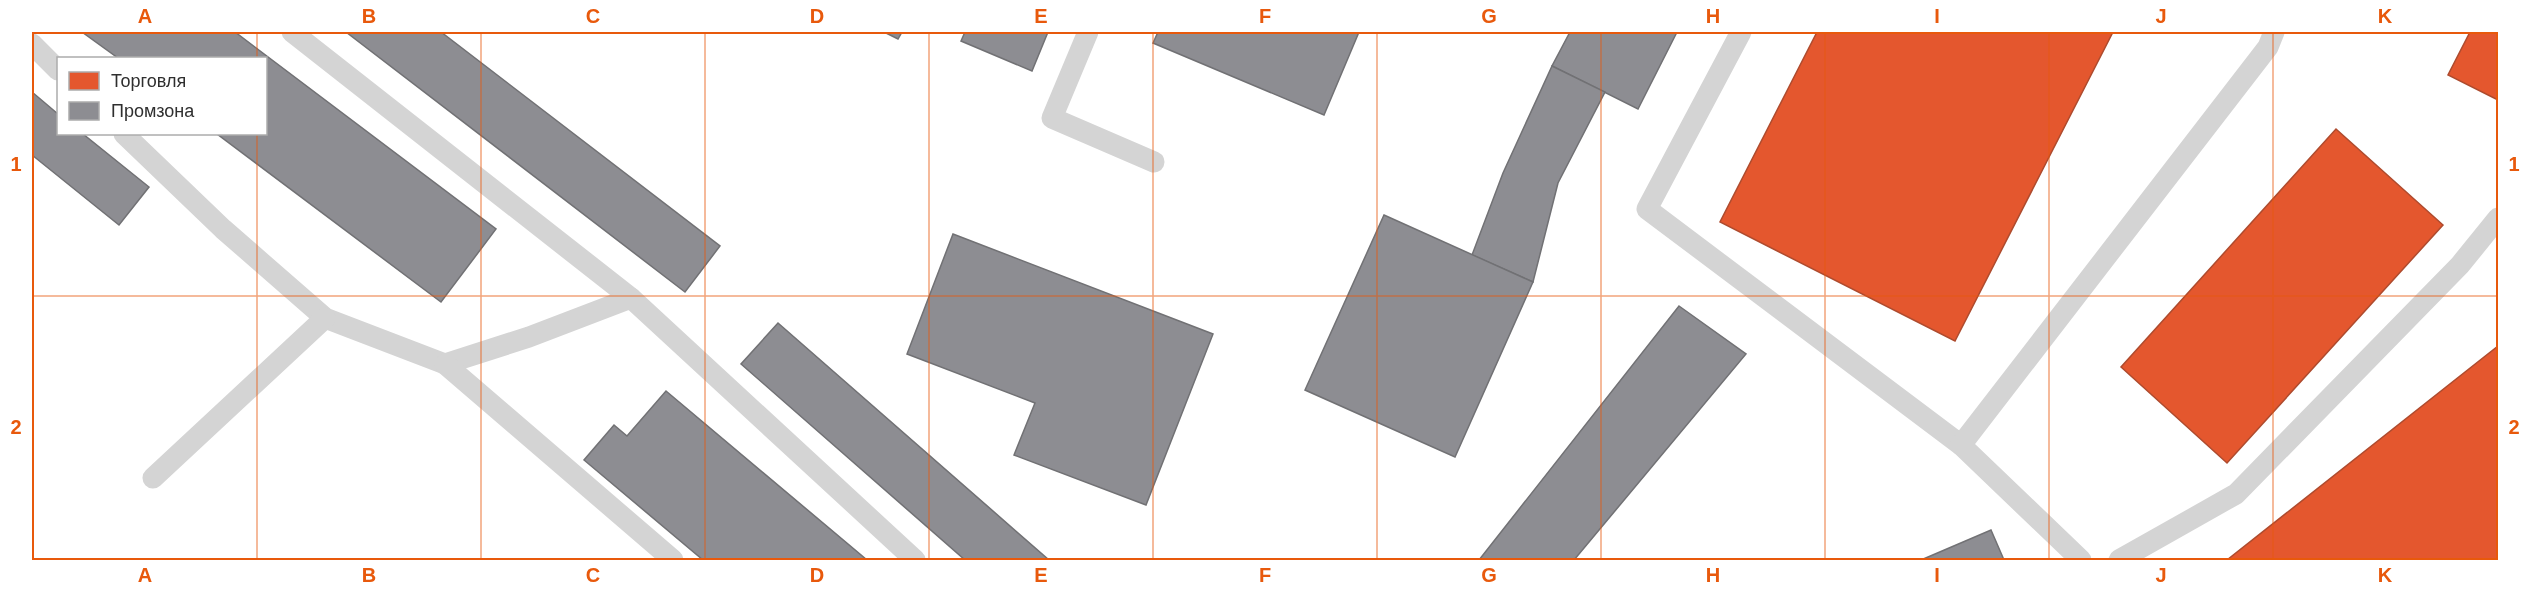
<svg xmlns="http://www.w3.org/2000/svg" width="2530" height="592" font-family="Helvetica,sans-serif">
	<rect width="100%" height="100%" fill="#fff"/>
	<g fill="#e4572e" stroke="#ae4b2e" stroke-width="1.5">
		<polygon points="1817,32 2113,32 1955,341 1720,222"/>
		<polygon points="2470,32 2498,32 2498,100 2448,75"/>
		<polygon points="2336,129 2443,225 2227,463 2121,367"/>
		<polygon points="2498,346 2498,560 2227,560"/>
	</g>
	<g fill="#8d8d92" stroke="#717174" stroke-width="1.5">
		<polygon points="82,32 235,32 496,229 441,302 217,134 266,134 266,58 118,58"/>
		<polygon points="346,32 441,32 720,246 685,292"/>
		<polygon points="884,32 902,32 898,39"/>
		<polygon points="965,32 1048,32 1032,71 961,41"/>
		<polygon points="1158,32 1359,32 1324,115 1153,43"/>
		<polygon points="1570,32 1677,32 1638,109 1552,66"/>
		<polygon points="1552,66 1605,92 1558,183 1533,282 1472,255 1503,173"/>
		<polygon points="32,92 58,114 58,134 83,134 149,187 119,225 32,155"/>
		<polygon points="1384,215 1533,282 1455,457 1305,390"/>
		<polygon points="953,234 1213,334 1146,505 1014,455 1035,403 907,354"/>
		<polygon points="1679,306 1746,354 1574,560 1479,560"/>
		<polygon points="778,323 1049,560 965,560 741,364"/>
		<polygon points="666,391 867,560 703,560 584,460 614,425 627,436"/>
		<polygon points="1991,530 2004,560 1921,560"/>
	</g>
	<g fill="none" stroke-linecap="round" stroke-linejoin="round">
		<g stroke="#d4d4d4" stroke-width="21">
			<polyline points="292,32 631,298"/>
			<polyline points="1088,32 1052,118 1154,162"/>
			<polyline points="1741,32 1647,209 1961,445"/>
			<polyline points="32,44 58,70"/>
			<polyline points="124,134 223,229 325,318 445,364 529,337 631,298 915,560"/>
			<polyline points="445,364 673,560"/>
			<polyline points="153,478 325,318"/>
			<polyline points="2081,560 1961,445 2268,47 2274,32"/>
			<polyline points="2119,560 2236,494 2460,265 2498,218"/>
		</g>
	</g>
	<path fill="none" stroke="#e8590c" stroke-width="1.5" stroke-opacity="0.55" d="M257 32V58M481 32V560M705 32V560M929 32V560M1153 32V560M1377 32V560M1601 32V560M1825 32V560M2049 32V560M2273 32V560M257 134V560M32 296H2498"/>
	<rect width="2530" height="592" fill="none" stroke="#ffffff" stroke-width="66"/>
	<rect x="57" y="57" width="210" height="78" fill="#ffffff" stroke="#acacac" stroke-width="1.5"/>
	<rect x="69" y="72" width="30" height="18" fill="#e4572e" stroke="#acacac" stroke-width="1.5"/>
	<text x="111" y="87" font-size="18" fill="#2f2f2f">Торговля</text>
	<rect x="69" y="102" width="30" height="18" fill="#8d8d92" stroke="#acacac" stroke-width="1.5"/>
	<text x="111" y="117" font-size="18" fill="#2f2f2f">Промзона</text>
	<rect x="33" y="33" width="2464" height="526" fill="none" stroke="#e8590c" stroke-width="2"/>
	<g font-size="20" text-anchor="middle" font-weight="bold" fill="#e8590c">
		<text x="145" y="23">A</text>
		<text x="369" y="23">B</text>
		<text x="593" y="23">C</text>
		<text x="817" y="23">D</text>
		<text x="1041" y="23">E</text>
		<text x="1265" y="23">F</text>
		<text x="1489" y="23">G</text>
		<text x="1713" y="23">H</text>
		<text x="1937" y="23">I</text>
		<text x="2161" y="23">J</text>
		<text x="2385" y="23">K</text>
		<text x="16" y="171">1</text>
		<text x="2514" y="171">1</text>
		<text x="16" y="434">2</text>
		<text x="2514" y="434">2</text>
		<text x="145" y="582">A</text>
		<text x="369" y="582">B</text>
		<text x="593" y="582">C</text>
		<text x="817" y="582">D</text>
		<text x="1041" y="582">E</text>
		<text x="1265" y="582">F</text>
		<text x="1489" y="582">G</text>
		<text x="1713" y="582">H</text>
		<text x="1937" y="582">I</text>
		<text x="2161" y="582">J</text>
		<text x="2385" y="582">K</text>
	</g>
</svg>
